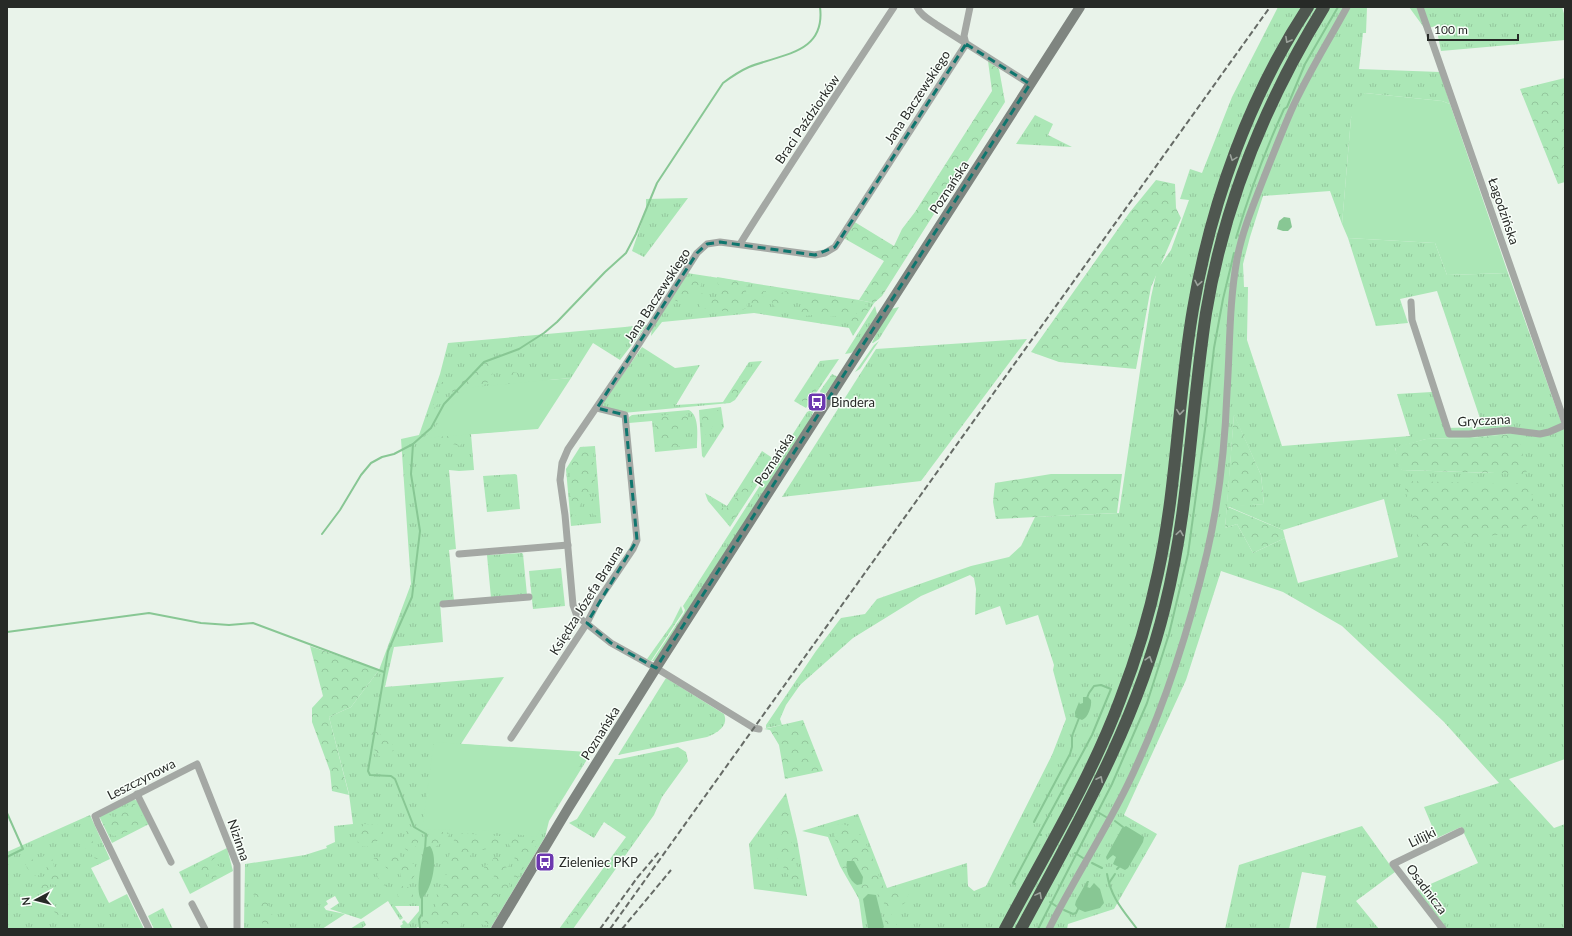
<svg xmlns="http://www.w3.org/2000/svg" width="1572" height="936" font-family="Lato,sans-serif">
	<defs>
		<pattern id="grass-tufts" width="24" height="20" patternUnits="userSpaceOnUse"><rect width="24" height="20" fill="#abe7b6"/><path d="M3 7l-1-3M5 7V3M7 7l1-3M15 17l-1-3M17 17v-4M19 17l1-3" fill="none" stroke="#93c69c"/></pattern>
		<pattern id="forest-crowns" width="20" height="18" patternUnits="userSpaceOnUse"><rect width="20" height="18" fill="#abe7b6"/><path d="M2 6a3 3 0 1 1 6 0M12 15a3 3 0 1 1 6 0" fill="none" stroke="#93c69c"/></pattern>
	</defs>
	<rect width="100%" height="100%" fill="#e9f3ea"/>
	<g fill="url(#grass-tufts)" fill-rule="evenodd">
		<path d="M1278 7H1367L1366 33H1363L1359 69 1440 72 1450 104 1442 101 1365 93 1351 118 1342 224 1330 191 1263 196 1250 237 1243 264 1244 287H1248L1247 340 1282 446 1410 436 1397 394 1432 392 1446 428 1483 427 1437 291 1400 299 1408 323 1376 326 1348 238 1435 243 1447 275 1508 273 1565 433V759L1509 779 1554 828 1565 824V929H1446L1417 890 1478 863 1461 827 1437 838 1424 807 1499 783 1444 722 1342 626 1283 592 1221 571 1186 680 1124 815 1157 834 1114 909 1068 924 1067 929H863L859 899 840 866 828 837 802 831 858 814 887 888 967 863 968 886 974 891 986 886 1052 755 1066 719 1053 670 1054 665 1038 615 1006 625 1000 606 975 615 976 589 974 578 970 575 921 596 853 638 800 685 786 705 780 719 782 725 766 728V725L816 651 841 618 865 614 877 599 971 566 1009 557 1021 546 1035 517 1119 513 1151 297 1157 270 1171 250 1189 200 1180 199 1190 169 1202 173 1232 97ZM1234 415 1261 475 1264 504 1227 506ZM1518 433 1494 473 1402 470 1395 448 1426 439 1471 438ZM1384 499 1398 557 1298 583 1285 538 1253 553 1237 524 1225 528 1227 506 1283 530Z"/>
		<polygon points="1409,7 1562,7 1565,17 1565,40 1441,51 1436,26 1425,29"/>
		<polygon points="1035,115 1053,124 1048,135 1072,147 1016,144"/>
		<polygon points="688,198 644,257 632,251 646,210 646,199"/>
		<polygon points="687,273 859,300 874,303 853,336 849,328 754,313 662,322 651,336 652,327"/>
		<polygon points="875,306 877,314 855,350 851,353 845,354"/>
		<polygon points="899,307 879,339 873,343 872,343 879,327 891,309"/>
		<polygon points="647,325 620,360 593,343 571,378 549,380 506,431 471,434 474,470 459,471 449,470 456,549 449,550 454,601 440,602 443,642 394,647 385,687 504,677 461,744 591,753 549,821 545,837 490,929 421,929 418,927 415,929 402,929 400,926 403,924 402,922 404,920 408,924 419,911 419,906 395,906 403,918 400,920 388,901 361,919 330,909 339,903 335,896 326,901 328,904 324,907 326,910 345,914 322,929 244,929 245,864 305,855 327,848 326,846 335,842 334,826 353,824 349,794 329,717 351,707 379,670 411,584 401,439 419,435 440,374 448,343"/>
		<polygon points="1027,339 921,481 782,497 876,349"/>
		<polygon points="879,341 860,369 855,372 874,345"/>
		<polygon points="642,347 675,368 700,365 676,405 723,402 749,362 762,361 735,400 730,403 623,413 601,406"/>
		<polygon points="839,359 806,408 794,401 820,361"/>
		<polygon points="832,374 838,377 822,398 820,391"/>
		<polygon points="721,407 724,427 704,458 702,456 699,410"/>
		<polygon points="813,409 814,410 809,422 655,661 652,661 684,613 685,610 683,606 807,412"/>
		<path d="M689 410C700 416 697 437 697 448L655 452 652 421 629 423V417L632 415Z"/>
		<polygon points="595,446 601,523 571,526 566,469 580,447"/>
		<polygon points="762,451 774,459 730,527 708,501 705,493 727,506"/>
		<polygon points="515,474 517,475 520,509 487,512 483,476"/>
		<polygon points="522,553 523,554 527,595 491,598 487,555"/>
		<polygon points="561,568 565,606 533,609 529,571"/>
		<polygon points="681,606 683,612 651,661 647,659 672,624"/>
		<path d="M666 678 724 714C729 726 717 733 707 737L618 755Z"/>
		<polygon points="678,747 686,752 688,761 662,797 654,815 573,929 559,929 626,837 604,822 594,838 569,823 577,819 615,759 620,759"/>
		<polygon points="786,793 797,839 807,896 754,889 749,844"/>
		<polygon points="133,799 138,801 149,824 112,843 99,816"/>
		<polygon points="90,815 110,859 91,868 109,903 127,894 144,929 7,929 7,852"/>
		<polygon points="1362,826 1395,872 1356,901 1379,929 1316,929 1326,876 1302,872 1289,929 1225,929 1239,865"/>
		<polygon points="227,848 233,871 190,894 179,872"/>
		<polygon points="163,908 173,929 154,929 148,916"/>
		<polygon points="364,921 366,925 361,929 350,929 361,922"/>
	</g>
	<g fill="url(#forest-crowns)">
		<polygon points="988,61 999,69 1005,102 882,296 874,303 859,300 884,261 840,236 853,221 894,246 902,229 915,212 992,91"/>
		<polygon points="1565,78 1565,182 1558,184 1520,89"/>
		<polygon points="1156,180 1175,184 1176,208 1181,218 1151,287 1136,369 1059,362 1031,352 1130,212"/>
		<path d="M690 276 701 278C704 291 693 291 690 303L675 301 686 279Z"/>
		<polygon points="717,277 752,283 747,285 746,290 747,308 736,312 711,310 700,307 698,297 701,293 710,297 716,297 719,293"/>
		<path d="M766 291V294L762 299 760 306 754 307 751 305C750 295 757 292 766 291Z"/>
		<path d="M786 291 790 294C791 303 783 306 775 307L772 303 773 297Z"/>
		<path d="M802 293 814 294 856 301C854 306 852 310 856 314L864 306 867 304 869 308 861 321 856 325 851 324 845 318 839 316 829 317 824 314 804 316 801 312 802 306 805 302 804 298H799L798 295Z"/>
		<path d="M484 358H488L491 361C491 365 493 372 492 377 489 386 466 393 458 397L454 396C448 382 457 381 465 373 472 366 473 361 484 358Z"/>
		<path d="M753 367 754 370 736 396 733 400H728C732 391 742 370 753 367Z"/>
		<polygon points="511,372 518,373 517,378 500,380 503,375"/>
		<path d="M821 375 823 376C822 385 813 395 806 402H804L799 399 806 389Z"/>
		<polygon points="440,382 443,382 446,386 447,391 434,409 434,404"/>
		<polygon points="718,410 721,414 720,424 713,425 709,433 706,435 703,431 702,413"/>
		<polygon points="679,413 685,413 688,416 688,420 674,432 674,437 685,444 685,446 658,448 655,420 652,417"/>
		<polygon points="1234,414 1261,475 1264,504 1228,507 1283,530 1285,538 1253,553 1237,524 1225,528"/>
		<polygon points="456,432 463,442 460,446 445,442 432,443 436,433"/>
		<polygon points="1518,433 1527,474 1402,470 1399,468 1395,447 1426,439 1471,438"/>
		<path d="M592 448 593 451 595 485 593 490 582 501 576 516C569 511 571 501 571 493 570 476 567 471 576 456 581 450 583 448 592 448Z"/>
		<polygon points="762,456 766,457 765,467 751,487 736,516 731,521 718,509 712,499 724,509 726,509 742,490 753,466"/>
		<polygon points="1051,474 1122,474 1117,513 996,519 993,502 995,483"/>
		<polygon points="1403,481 1529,484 1538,519 1515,532 1489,536 1422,554"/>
		<polygon points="591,497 597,505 598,515 594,516 586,502 588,499"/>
		<polygon points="310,646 379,670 351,707 329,717 349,795 332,791 330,771 312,722 312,708 323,696"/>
		<polygon points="803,720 823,771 785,779 779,745 770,730 764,729"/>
		<polygon points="373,730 378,731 384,740 392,743 394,750 385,757 379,756 370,744 370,733"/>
		<path d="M131 803H134L140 810 144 821 122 835 113 836C112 835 106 822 106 820L110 815 116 819C123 815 123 807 131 803Z"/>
		<path d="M782 806H786C790 823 791 840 794 856 796 865 801 874 800 883L792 881 775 854C776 848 779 845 781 839 784 830 781 820 779 810Z"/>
		<path d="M364 824 378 825 385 836 384 838 372 843 367 847 358 846C357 839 360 829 364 824Z"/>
		<path d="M842 824C869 829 873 868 885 889L905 891 909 894 905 903C900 905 895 909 890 907 882 906 881 895 875 891 866 887 861 895 862 903L860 902 854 887 843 869 838 858 834 830 837 825Z"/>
		<path d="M406 825 410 826 417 835 422 836 414 849 410 852 405 849C403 841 408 834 406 825Z"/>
		<path d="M434 831 450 833C449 838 437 846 432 849L430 846 427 847 431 832Z"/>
		<polygon points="633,832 634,837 630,848 571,929 561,929"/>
		<path d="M457 833 526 838 536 841 537 844 514 884 512 885C516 871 518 854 507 842 493 841 492 849 482 850L479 847C472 850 467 860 468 867 476 872 479 878 486 883L490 882 494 877 493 874H488L484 871V866L491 863 494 857H506L510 863 509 866 503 869 510 886 508 889H499L497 892 500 899 503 901 490 925H482L487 919 485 917C477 919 470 917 462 921L461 926 457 929H423C421 925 424 912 424 906L433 909 436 906 434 902V896L440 893 444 885 445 876 451 870 453 867 446 863C451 853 452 843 457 833Z"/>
		<polygon points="96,841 99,851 103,856 102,858 97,859 94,858 88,849 79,846 81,843"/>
		<path d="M392 850H396L402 859 414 864C418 873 413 885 402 880L399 869 391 870 386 868 384 861H381L376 866 373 863 374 858 387 856Z"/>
		<path d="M44 855C56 855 52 866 56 873 57 875 59 876 60 878V883L57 885 50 884V888L52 891 51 894H45L41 891 39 882C48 871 50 871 42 859Z"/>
		<path d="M217 856 208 864 219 866 221 869C219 876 212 881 205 882L209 876 208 872 202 870C195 874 191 877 184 873L212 857Z"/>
		<path d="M28 859H32C36 864 39 868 40 875L36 876 31 874 26 866V862Z"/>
		<path d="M378 872 383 874 389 873C393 879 388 880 386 886 380 884 379 881 377 875Z"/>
		<polygon points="402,886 413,888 413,899 410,901 396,904 395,903 398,896 395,889 396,887"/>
		<path d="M256 887C265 891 276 919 274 929L264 928 253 891Z"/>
		<polygon points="60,906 63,908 64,913 63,915 59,916 52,910 53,908"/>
		<polygon points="891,914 895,918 897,929 887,929 884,916"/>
	</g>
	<g fill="#abe7b6">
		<polygon points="1365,93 1442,101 1450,104 1508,273 1447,275 1435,243 1348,238 1342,224 1351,118 1358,98"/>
		<polygon points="571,378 538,429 423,438 433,430 463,388"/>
		<polygon points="434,742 588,752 536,837 491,831 422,829"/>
	</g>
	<g fill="#88c794">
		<polygon points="1284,217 1290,218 1292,227 1288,231 1283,231 1277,229 1279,221"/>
		<path d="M1083 697H1088L1091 700C1092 706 1088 718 1082 720L1075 717V712L1079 702 1080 704 1083 703Z"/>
		<polygon points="1126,826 1144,837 1143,842 1128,868 1125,870 1113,864 1116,857 1113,855 1107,860 1106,857 1122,828"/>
		<path d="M430 846C439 858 432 891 421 899 415 891 422 859 424 848Z"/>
		<path d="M847 861H854L863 877 862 884 857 885C849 880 845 870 847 861Z"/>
		<polygon points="1087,881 1089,881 1087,887 1090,888 1094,883 1100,889 1104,903 1100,908 1085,912 1078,909 1075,905 1076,901"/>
		<polygon points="868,894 876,895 884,927 882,929 868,928 863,899"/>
	</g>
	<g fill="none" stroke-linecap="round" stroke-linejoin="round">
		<g stroke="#88c794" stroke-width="2">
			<path d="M1236 238C1249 194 1265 151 1284 109L1287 107 1305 64 1338 7"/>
			<polyline points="322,534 340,510 361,475 371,463 382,457 394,454 413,444"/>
			<polyline points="7,632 149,613 201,623 229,625 253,623 384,672"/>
			<polyline points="1061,793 1092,735 1111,689 1101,685 1094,686 1089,693 1087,698"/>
			<polyline points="1096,811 1106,817"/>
			<polyline points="7,813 23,849 7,857"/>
			<polyline points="1115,821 1123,827"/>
			<polyline points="1034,822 1070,754 1072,747 1072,736 1079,718"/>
			<polyline points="1039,834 1061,793 1063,794"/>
			<path d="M425 850 426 834 414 827 395 779 391 776 370 775 368 771 388 651 412 597 420 531 411 474 413 444 431 428 444 404 484 362 519 349 544 333 557 322 605 272 626 253 636 234 657 183 723 83C731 77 740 71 749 67 781 54 826 54 820 7"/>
			<polyline points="1075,853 1083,858"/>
			<polyline points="1092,863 1102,868"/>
			<polyline points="1117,869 1119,867"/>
			<path d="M1107 874C1111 898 1123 910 1137 929"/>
			<polyline points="1109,883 1115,874"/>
			<polyline points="1015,884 1013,883 1039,834 1041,835"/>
			<polyline points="1050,902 1056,906"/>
			<polyline points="1064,910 1073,914 1076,913 1078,909"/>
			<polyline points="420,928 419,919 422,914 422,896"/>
			<polyline points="1038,929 1112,784 1147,703 1169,634 1188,554 1205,429 1214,348 1223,299 1234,253"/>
		</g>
		<g stroke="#a4a8a4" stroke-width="7">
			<path d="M917 7C920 15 930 20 937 25L1030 84"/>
			<polyline points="1420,7 1565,423"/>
			<path d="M740 244C790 164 842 86 894 7"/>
			<polyline points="1411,302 1412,320 1449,434 1469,434 1509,430 1540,434 1549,432 1565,425"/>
			<polyline points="459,554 568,545"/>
			<polyline points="443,604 529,597"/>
			<polyline points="759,729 754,728 656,668 611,643 577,616 573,605 565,515 560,480 562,463 568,449 626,364 697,253 707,244 720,242 815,255 825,253 835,247 966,44 964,36 970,7"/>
			<polyline points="511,738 587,623 598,601 633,549 637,540 625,415 597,408"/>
			<polyline points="137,794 171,862"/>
			<polyline points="192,904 205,929"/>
			<polyline points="149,929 98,824 95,816 197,764 237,865 237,929"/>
			<path d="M1049 929C1073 881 1103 835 1127 786 1163 712 1188 634 1207 553 1219 501 1225 446 1227 392 1230 348 1229 303 1237 259 1242 232 1253 206 1263 180 1272 157 1281 134 1291 111 1307 75 1328 42 1347 7"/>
			<polyline points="1443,929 1393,864 1461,831"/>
		</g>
		<polyline stroke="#7f8580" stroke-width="10" points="496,929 569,807 656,668 1080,7"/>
		<g stroke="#4f5750" stroke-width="12">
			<path d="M1005 929C1045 854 1090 780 1120 700 1136 659 1149 616 1158 573 1177 486 1178 396 1193 309 1211 203 1249 97 1308 7"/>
			<path d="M1021 929C1077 825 1137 722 1165 606 1189 510 1191 411 1206 313 1224 204 1266 101 1324 7"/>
		</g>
		<g stroke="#666b66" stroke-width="2" stroke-dasharray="6 3" stroke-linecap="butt">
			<polyline points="600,929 637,878 660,851"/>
			<polyline points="610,929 1270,7"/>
			<polyline points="622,929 671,870"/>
		</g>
	</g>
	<defs><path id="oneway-chevron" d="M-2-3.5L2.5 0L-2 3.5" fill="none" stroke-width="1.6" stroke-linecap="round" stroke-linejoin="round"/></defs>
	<g stroke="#9ca39c">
		<use href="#oneway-chevron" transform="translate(1288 40) rotate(119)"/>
		<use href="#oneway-chevron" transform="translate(1233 158) rotate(110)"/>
		<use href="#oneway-chevron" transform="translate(1198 283) rotate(101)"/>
		<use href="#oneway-chevron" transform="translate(1180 412) rotate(96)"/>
		<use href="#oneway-chevron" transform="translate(1180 533) rotate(-81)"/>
		<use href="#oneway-chevron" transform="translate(1149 659) rotate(-72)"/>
		<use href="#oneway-chevron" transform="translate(1100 779) rotate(-63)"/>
		<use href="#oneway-chevron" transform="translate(1039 895) rotate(-62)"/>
	</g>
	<path fill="none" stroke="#0f766e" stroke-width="3" stroke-dasharray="8 5" stroke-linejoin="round" d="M966 44 1030 84 656 668 611 643 587 623 637 540 625 415 597 408 697 253 707 244 720 242 815 255 835 247Z"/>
	<defs>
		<symbol id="bus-square" viewBox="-11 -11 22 22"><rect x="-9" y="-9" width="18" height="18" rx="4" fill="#6c38af" stroke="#f9fffa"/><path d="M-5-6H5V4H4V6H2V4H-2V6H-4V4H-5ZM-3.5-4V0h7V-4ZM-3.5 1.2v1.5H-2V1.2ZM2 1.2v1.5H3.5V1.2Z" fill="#fff"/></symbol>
	</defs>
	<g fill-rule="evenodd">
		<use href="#bus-square" x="806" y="391" width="22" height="22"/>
		<use href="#bus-square" x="534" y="851" width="22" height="22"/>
	</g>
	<g text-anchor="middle" stroke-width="3" stroke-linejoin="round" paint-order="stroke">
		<g font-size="13" fill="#272a27" stroke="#f9fffa">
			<text transform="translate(917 97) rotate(-57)" y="5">Jana Baczewskiego</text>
			<text transform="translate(807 119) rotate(-56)" y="5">Braci Paździorków</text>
			<text transform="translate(949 187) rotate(-57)" y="5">Poznańska</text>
			<text transform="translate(1504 211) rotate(71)" y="5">Łagodzińska</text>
			<text transform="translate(657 295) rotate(-57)" y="5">Jana Baczewskiego</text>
			<text transform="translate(1484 420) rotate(-3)" y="5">Gryczana</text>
			<text transform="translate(774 459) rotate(-57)" y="5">Poznańska</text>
			<text transform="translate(586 600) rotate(-58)" y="5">Księdza Józefa Brauna</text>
			<text transform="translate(600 733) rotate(-58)" y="5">Poznańska</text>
			<text transform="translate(141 779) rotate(-27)" y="5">Leszczynowa</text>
			<text transform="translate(1422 837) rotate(-26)" y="5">Lilijki</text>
			<text transform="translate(239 840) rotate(71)" y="5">Nizinna</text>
			<text transform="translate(1427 889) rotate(53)" y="5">Osadnicza</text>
		</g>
		<g font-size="13" fill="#272a27" stroke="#f9fffa" text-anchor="start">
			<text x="831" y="407">Bindera</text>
			<text x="559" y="867">Zieleniec PKP</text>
		</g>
	</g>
	<rect width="1572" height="936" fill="none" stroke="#272a27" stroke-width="16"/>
	<g transform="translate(36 900) rotate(263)" stroke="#f9fffa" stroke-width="3" paint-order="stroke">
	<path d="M0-3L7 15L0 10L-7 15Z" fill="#272a27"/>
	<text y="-6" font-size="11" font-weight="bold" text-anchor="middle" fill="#272a27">N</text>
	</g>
	<path d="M1428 34v6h90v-6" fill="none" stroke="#272a27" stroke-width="2"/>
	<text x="1434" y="34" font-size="12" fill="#272a27" stroke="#f9fffa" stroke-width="3" paint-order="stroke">100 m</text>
</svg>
